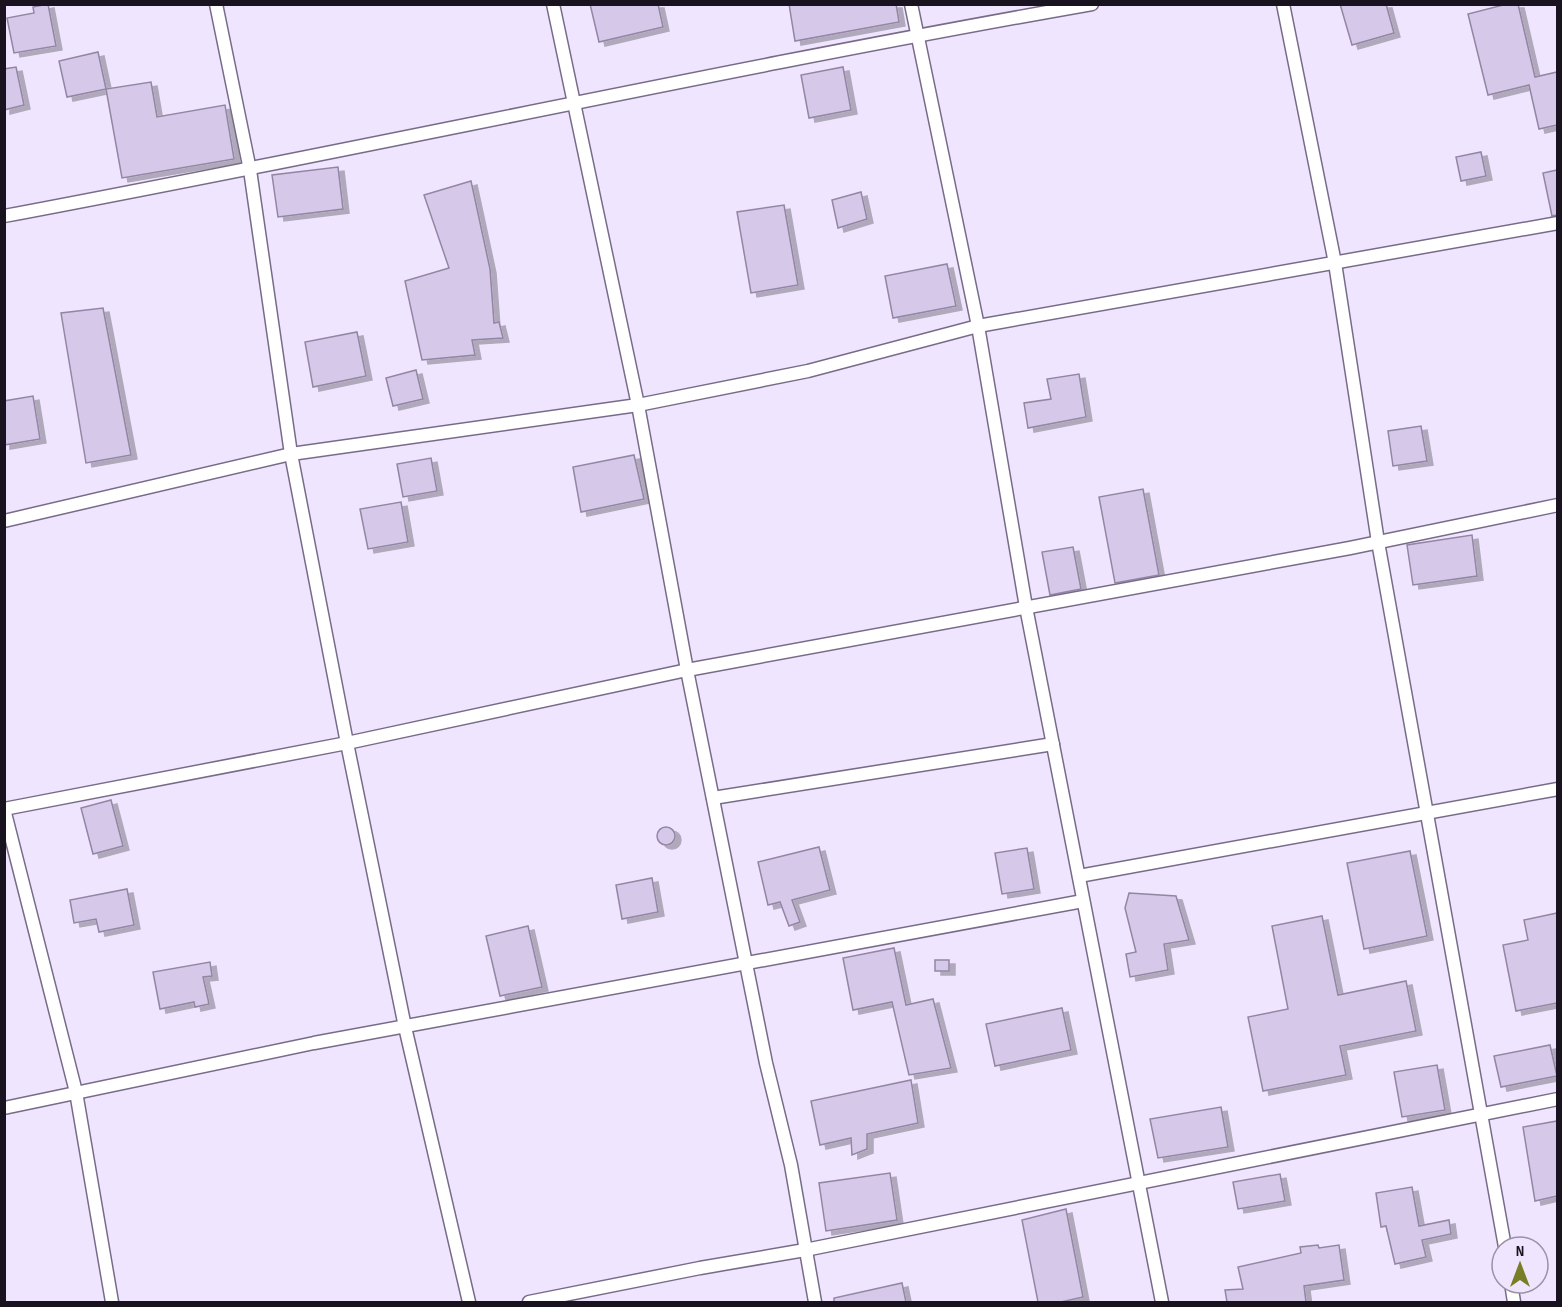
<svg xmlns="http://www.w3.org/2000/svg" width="1562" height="1307" font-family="'Sofia Sans Condensed',sans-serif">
	<defs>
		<filter id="shadow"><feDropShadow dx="6" dy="4" stdDeviation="0" flood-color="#0004"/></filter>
	</defs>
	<rect width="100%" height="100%" fill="#f0e5ff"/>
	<g fill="#d6c8e9" stroke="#9386a4" stroke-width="1.5" filter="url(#shadow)">
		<polygon points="48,4 56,46 14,53 7,18 34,13 33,7"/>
		<polygon points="590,4 658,4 663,27 599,42"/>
		<polygon points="789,4 896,4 899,22 795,41"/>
		<polygon points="1340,4 1386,4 1394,33 1352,45"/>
		<polygon points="1507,4 1518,4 1535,77 1557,72 1557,125 1539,129 1529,85 1488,95 1468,14"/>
		<polygon points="98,52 106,89 67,97 59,61"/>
		<polygon points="16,67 24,105 4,110 4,69"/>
		<polygon points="843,67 851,110 809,118 801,75"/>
		<polygon points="151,82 157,117 225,105 234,159 122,178 106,89"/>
		<polygon points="1481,152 1486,176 1461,181 1456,157"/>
		<polygon points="338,167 343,209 278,217 272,175"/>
		<polygon points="1557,170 1557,215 1552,216 1543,173"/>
		<polygon points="471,181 490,269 494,323 499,322 503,338 472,340 475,355 422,360 405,281 449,268 424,195"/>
		<polygon points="861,192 867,219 838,228 832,200"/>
		<polygon points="784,205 798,285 751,293 737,212"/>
		<polygon points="947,264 956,306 893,318 885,276"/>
		<polygon points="103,308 131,455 86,463 61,313"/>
		<polygon points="357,332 366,376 313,387 305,342"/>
		<polygon points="416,370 423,399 393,406 386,378"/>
		<polygon points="1079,374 1086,417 1028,428 1024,403 1051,399 1047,379"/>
		<polygon points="33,396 40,439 4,445 4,401"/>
		<polygon points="1421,426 1427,461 1393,466 1388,431"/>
		<polygon points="634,455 644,499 581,512 573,467"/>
		<polygon points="431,458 437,491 403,497 397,464"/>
		<polygon points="1143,489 1159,575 1115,583 1099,497"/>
		<polygon points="401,502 408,542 368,549 360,509"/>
		<polygon points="1472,535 1477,576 1413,585 1407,545"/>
		<polygon points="1073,547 1081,589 1050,595 1042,552"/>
		<polygon points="111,800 123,846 93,854 81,808"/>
		<circle cx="666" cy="836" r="9"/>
		<polygon points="819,847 830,890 792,900 800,922 789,926 780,902 768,905 758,862"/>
		<polygon points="1027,848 1034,889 1002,894 995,853"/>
		<polygon points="1410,851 1427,936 1364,949 1347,863"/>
		<polygon points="652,878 658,912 622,919 616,885"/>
		<polygon points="127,889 134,925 99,932 96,919 74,923 70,900"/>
		<polygon points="1129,893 1176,896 1189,940 1164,944 1168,970 1130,977 1126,954 1136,952 1125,908"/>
		<polygon points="1557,913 1557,1003 1516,1011 1503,945 1528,940 1524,920"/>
		<polygon points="1322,916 1338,995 1406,981 1416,1031 1340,1046 1346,1075 1263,1091 1248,1017 1288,1009 1272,926"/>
		<polygon points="528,926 542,987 500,996 486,936"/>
		<polygon points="894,948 906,1005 933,999 951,1068 909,1075 892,1002 853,1010 843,958"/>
		<rect x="935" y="960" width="14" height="11"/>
		<polygon points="210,962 212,976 203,977 209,1004 195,1007 194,1002 160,1009 153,972"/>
		<polygon points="1062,1008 1071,1050 995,1066 986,1024"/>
		<polygon points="1550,1045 1557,1076 1501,1087 1494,1056"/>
		<polygon points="1437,1065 1445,1110 1402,1117 1394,1072"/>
		<polygon points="911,1080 918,1123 867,1134 867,1149 852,1155 851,1138 820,1145 811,1101"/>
		<polygon points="1221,1107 1228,1147 1158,1158 1150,1119"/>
		<polygon points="1557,1121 1557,1196 1535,1201 1523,1127"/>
		<polygon points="890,1173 897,1220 826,1231 819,1183"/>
		<polygon points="1280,1174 1285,1201 1238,1209 1233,1182"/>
		<polygon points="1412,1187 1419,1226 1449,1220 1451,1234 1422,1240 1426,1257 1395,1264 1386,1226 1381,1227 1376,1193"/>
		<polygon points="1066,1209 1083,1297 1061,1302 1038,1302 1022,1220"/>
		<polygon points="1318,1245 1319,1248 1339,1245 1344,1280 1304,1286 1306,1302 1227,1302 1225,1290 1243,1289 1238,1267 1301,1253 1300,1247"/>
		<polygon points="902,1283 906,1302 834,1302 834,1298"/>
	</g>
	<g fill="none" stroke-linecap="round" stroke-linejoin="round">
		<defs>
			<g id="street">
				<polyline points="216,4 250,170 291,454 347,743 405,1027 469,1302"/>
				<polyline points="553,4 638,405 687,670 766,1063 791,1165 815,1302"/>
				<polyline points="911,4 978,326 1026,607 1162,1302"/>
				<polyline points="1283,4 1335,263 1378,542 1505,1247"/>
				<path d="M4 216C367 148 728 68 1092 4"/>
				<polyline points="4,521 291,454 638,405 808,371 978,326 1558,223"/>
				<polyline points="713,798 1053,744"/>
				<polyline points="4,809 347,743 687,670 1350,548 1558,505"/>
				<polyline points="4,809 76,1092 112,1302"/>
				<polyline points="1079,876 1558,789"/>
				<polyline points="4,1108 314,1043 1083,901"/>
				<polyline points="1511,1283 1514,1302"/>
				<polyline points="529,1302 700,1268 805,1250 1558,1099"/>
			</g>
		</defs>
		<use href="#street" stroke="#786b88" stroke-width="15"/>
		<use href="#street" stroke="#fff" stroke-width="12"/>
	</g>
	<rect width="1562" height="1307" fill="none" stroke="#18131e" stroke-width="12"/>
	<g transform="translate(1520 1265)"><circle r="28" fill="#f0e5ff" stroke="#9a91a5" stroke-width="1.5"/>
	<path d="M0-4.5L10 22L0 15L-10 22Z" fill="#797d26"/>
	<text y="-9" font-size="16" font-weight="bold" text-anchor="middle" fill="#18131e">N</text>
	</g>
</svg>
